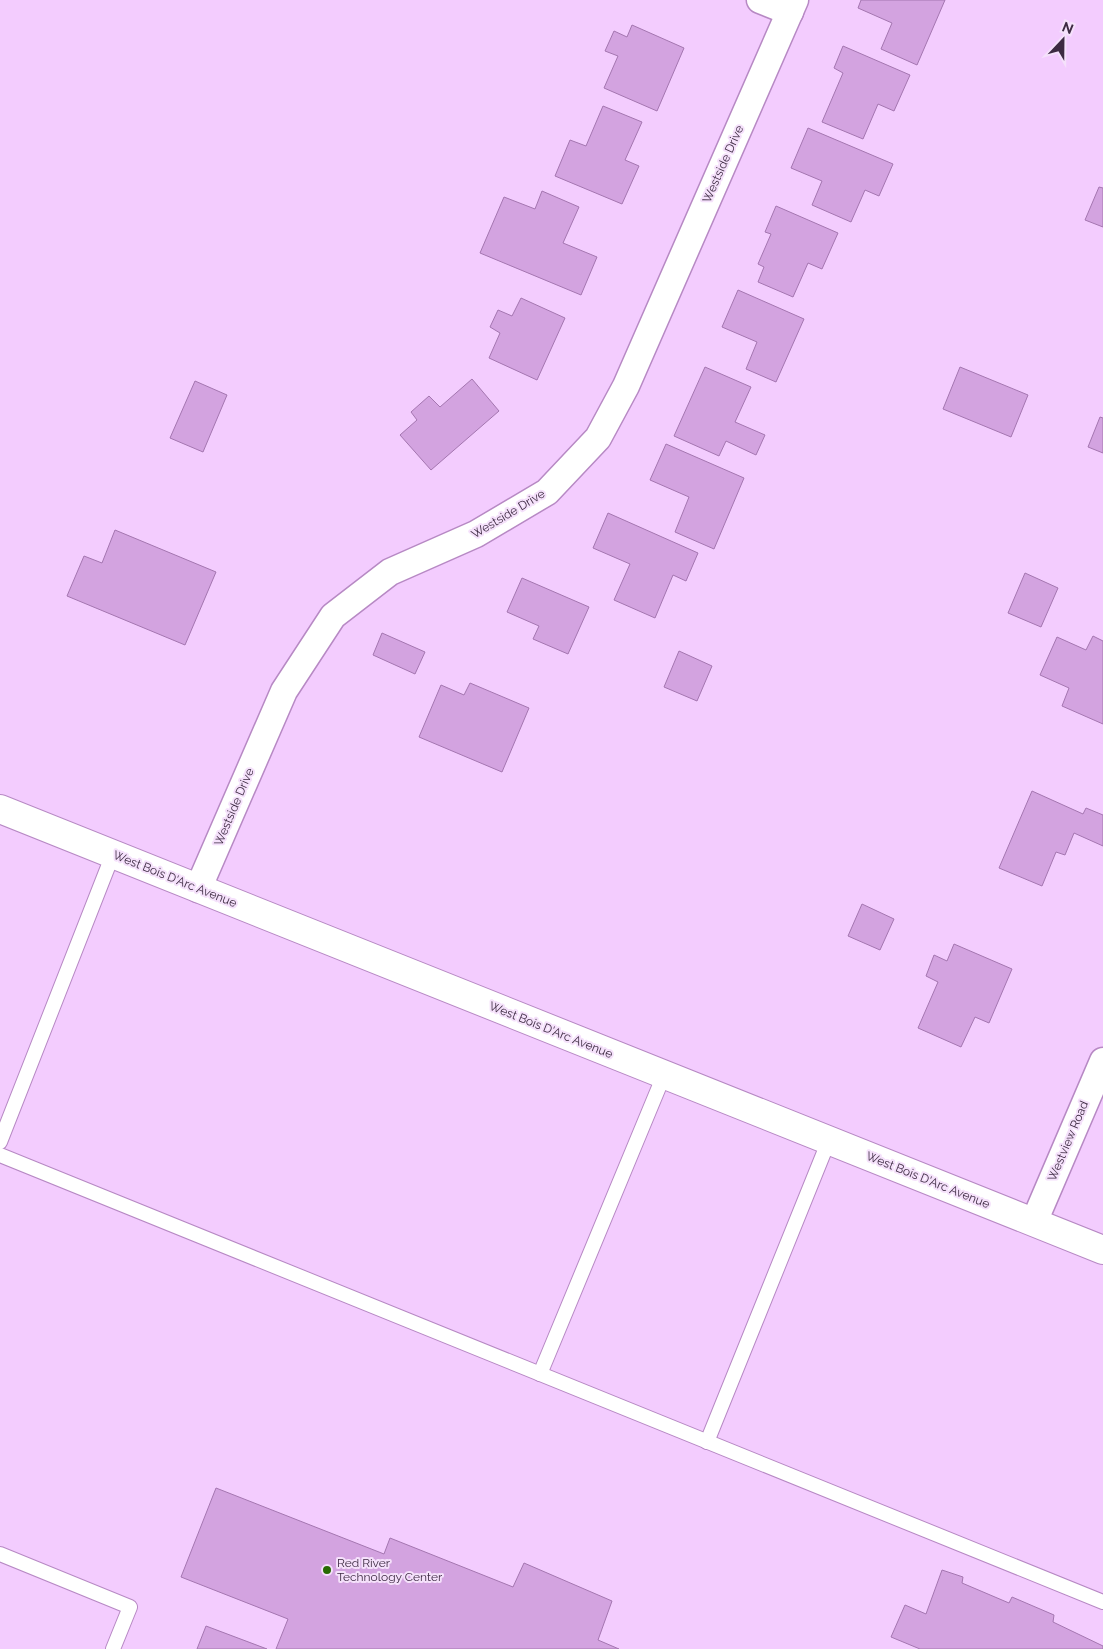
<svg xmlns="http://www.w3.org/2000/svg" width="1103" height="1649" font-family="Raleway,sans-serif">
	<rect width="100%" height="100%" fill="#f3ccfe"/>
	<g fill="#d3a3e0" stroke="#a476b0">
		<polygon points="861,0 945,0 917,65 881,49 892,23 858,8"/>
		<polygon points="632,25 684,48 657,111 604,88 618,56 605,51 614,31 627,37"/>
		<polygon points="843,46 910,75 894,111 878,104 863,139 822,122 843,73 834,68"/>
		<polygon points="603,106 642,122 625,160 639,166 622,204 555,176 570,140 586,146"/>
		<polygon points="808,128 893,164 879,196 865,190 851,222 812,205 822,181 791,168"/>
		<polygon points="1099,187 1103,188 1103,227 1085,220"/>
		<polygon points="542,191 579,207 563,243 597,257 581,295 480,253 504,197 535,209"/>
		<polygon points="776,206 838,233 822,269 808,263 793,297 758,282 764,267 758,264 771,234 765,232"/>
		<polygon points="738,290 804,319 776,382 746,369 757,342 722,327"/>
		<polygon points="521,298 565,318 537,380 489,358 500,333 490,327 498,310 512,316"/>
		<polygon points="705,367 751,387 735,422 765,435 756,455 726,441 719,456 674,436"/>
		<polygon points="960,367 1028,395 1011,437 943,409"/>
		<polygon points="472,379 499,411 431,470 400,435 417,420 411,412 429,396 440,407"/>
		<polygon points="195,381 227,395 203,452 170,438"/>
		<polygon points="1100,417 1103,418 1103,453 1088,447"/>
		<polygon points="666,444 744,478 714,549 675,532 689,497 650,480"/>
		<polygon points="608,513 698,553 686,581 673,575 655,618 614,600 630,564 593,548"/>
		<polygon points="115,530 216,572 185,645 67,596 84,556 102,563"/>
		<polygon points="1025,573 1058,588 1041,627 1008,613"/>
		<polygon points="522,578 589,607 568,654 533,639 539,626 507,612"/>
		<polygon points="382,633 425,652 415,674 373,655"/>
		<polygon points="1093,636 1103,641 1103,724 1062,706 1069,688 1040,675 1057,637 1086,650"/>
		<polygon points="679,651 712,666 697,701 664,687"/>
		<polygon points="470,683 529,708 502,772 419,737 441,685 464,695"/>
		<polygon points="1032,791 1083,814 1086,808 1103,815 1103,846 1074,833 1065,855 1056,852 1042,886 999,868"/>
		<polygon points="862,904 894,919 880,950 848,936"/>
		<polygon points="954,944 1012,969 989,1023 975,1017 961,1047 918,1028 938,982 926,976 934,955 947,961"/>
		<polygon points="216,1488 384,1554 390,1538 513,1587 524,1563 612,1601 598,1640 619,1649 276,1649 288,1619 181,1577"/>
		<polygon points="942,1570 963,1577 962,1583 1009,1603 1012,1597 1054,1615 1053,1622 1103,1646 1103,1649 920,1649 891,1637 905,1605 926,1614"/>
		<polygon points="206,1626 267,1649 197,1649"/>
	</g>
	<g fill="none" stroke-linecap="round" stroke-linejoin="round">
		<defs>
			<g id="service">
				<polyline points="0,1142 113,854"/>
				<polyline points="0,1155 1103,1602"/>
				<polyline points="540,1374 664,1075"/>
				<polyline points="707,1442 829,1140"/>
				<polyline points="0,1554 130,1607 113,1649"/>
			</g>
			<g id="minor">
				<polyline points="760,0 790,12"/>
				<polyline points="198,889 284,691 333,616 390,572 476,534 547,492 598,438 626,386 795,0"/>
				<polyline points="1034,1222 1103,1061"/>
			</g>
			<polyline id="tertiary" points="0,809 1103,1250"/>
		</defs>
		<use href="#service" stroke="#b789c4" stroke-width="16"/>
		<use href="#minor" stroke="#b789c4" stroke-width="29"/>
		<use href="#tertiary" stroke="#b789c4" stroke-width="30"/>
		<use href="#service" stroke="#fff" stroke-width="14"/>
		<use href="#minor" stroke="#fff" stroke-width="26"/>
		<use href="#tertiary" stroke="#fff" stroke-width="28"/>
	</g>
	<circle fill="#266a02" stroke="#f5e1fb" stroke-width="2" cx="327" cy="1570" r="5"/>
	<g text-anchor="middle" stroke-width="4" stroke-linejoin="round" paint-order="stroke">
		<g font-size="12" fill="#3d2a42" stroke="#f5e1fb">
			<text transform="translate(723 164) rotate(-66)" y="4">Westside Drive</text>
			<text transform="translate(508 514) rotate(-31)" y="4">Westside Drive</text>
			<text transform="translate(234 807) rotate(-67)" y="4">Westside Drive</text>
			<text transform="translate(175 879) rotate(22)" y="4">West Bois D'Arc Avenue</text>
			<text transform="translate(551 1030) rotate(22)" y="4">West Bois D'Arc Avenue</text>
			<text transform="translate(1068 1141) rotate(-67)" y="4">Westview Road</text>
			<text transform="translate(928 1180) rotate(22)" y="4">West Bois D'Arc Avenue</text>
		</g>
		<g font-size="12" fill="#3d2a42" stroke="#f5e1fb" text-anchor="start">
			<text x="337" y="1567">Red River<tspan x="337" dy="14">Technology Center</tspan></text>
		</g>
	</g>
	<g transform="translate(1063 40) rotate(22)" stroke="#f5e1fb" stroke-width="4" paint-order="stroke">
	<path d="M0-4L9 19L0 12L-9 19Z" fill="#3d2a42"/>
	<text y="-8" font-size="14" font-weight="bold" text-anchor="middle" fill="#3d2a42">N</text>
	</g>
</svg>
